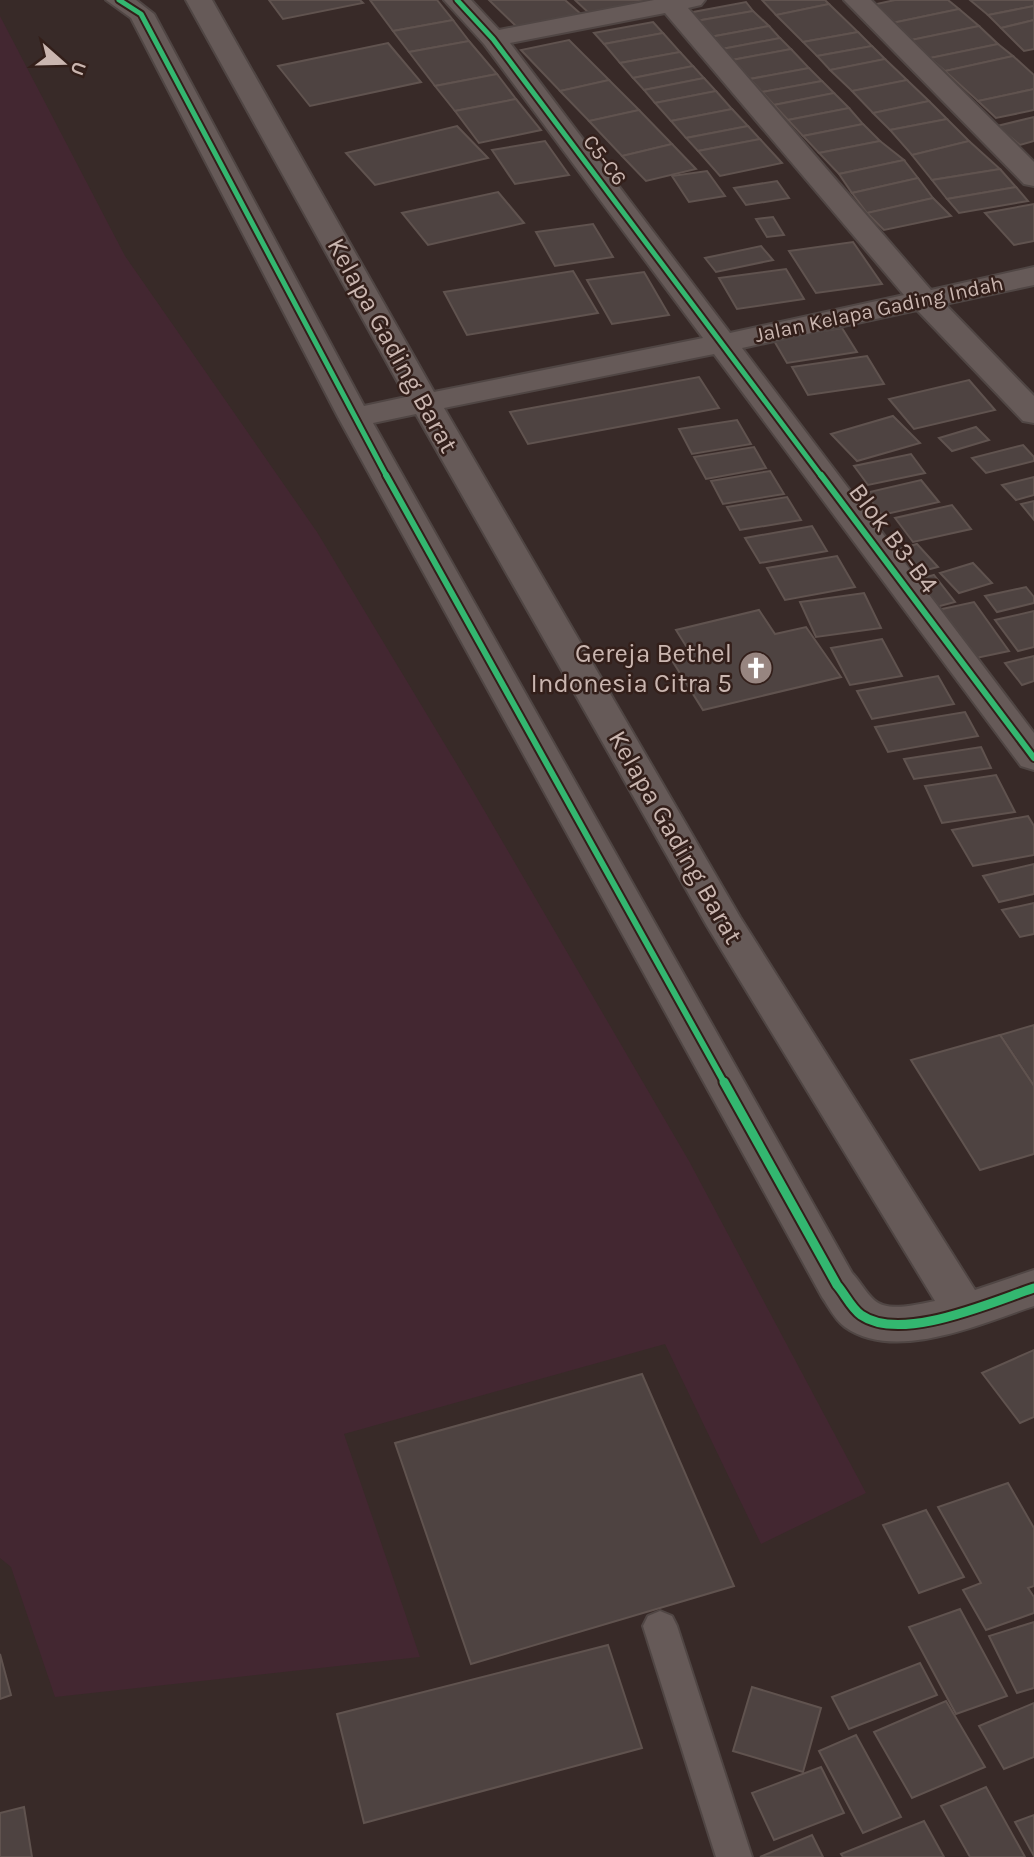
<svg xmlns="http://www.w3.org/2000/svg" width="1034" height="1857" font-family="Karla,sans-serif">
	<rect width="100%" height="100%" fill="#382a28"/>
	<polygon fill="#432731" points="0,16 125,256 317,532 470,786 689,1161 866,1493 761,1544 665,1344 344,1434 420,1657 55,1697 11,1567 0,1558"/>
	<g fill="#4e4341" stroke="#60534f" stroke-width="2">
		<polygon points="269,0 360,0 363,3 283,19"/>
		<polygon points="370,0 437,0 453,20 393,31"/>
		<polygon points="489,0 565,0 582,15 520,30"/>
		<polygon points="575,0 653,0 655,2 592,16"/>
		<polygon points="762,0 825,0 829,4 776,15"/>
		<polygon points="895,0 948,0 959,9 892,23 872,5"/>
		<polygon points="970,0 1034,0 1034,6 988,15"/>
		<polygon points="746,2 753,11 696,21 688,13"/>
		<polygon points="829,4 858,32 803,42 776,15"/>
		<polygon points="1034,6 1034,20 1001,28 988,15"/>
		<polygon points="959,9 979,26 911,40 892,23"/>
		<polygon points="753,11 769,26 710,37 696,21"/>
		<polygon points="453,20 469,41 409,52 393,31"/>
		<polygon points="1034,20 1034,49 1024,51 1001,28"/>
		<polygon points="653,22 663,33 604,44 594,33"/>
		<polygon points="769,26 780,38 722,49 710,37"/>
		<polygon points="979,26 998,44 930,58 911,40"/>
		<polygon points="858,32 872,46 817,56 803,42"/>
		<polygon points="663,33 680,52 620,63 604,44"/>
		<polygon points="780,38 791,49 732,60 722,49"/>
		<polygon points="569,40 609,80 560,91 521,50"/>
		<polygon points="469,41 497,74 435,86 409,52"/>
		<polygon points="388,43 421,82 310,106 278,66"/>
		<polygon points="998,44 1013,56 945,71 930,58"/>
		<polygon points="872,46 885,59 830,70 817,56"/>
		<polygon points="791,49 809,68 750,79 732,60"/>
		<polygon points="680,52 693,66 633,78 620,63"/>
		<polygon points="1013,56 1034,75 1034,89 978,101 945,71"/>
		<polygon points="885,59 907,80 852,91 830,70"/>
		<polygon points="693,66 704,78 644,90 633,78"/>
		<polygon points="809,68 822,81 762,92 750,79"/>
		<polygon points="497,74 516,99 455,111 435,86"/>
		<polygon points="704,78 716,91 655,103 644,90"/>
		<polygon points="609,80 639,110 589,121 560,91"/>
		<polygon points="907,80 929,101 873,113 852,91"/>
		<polygon points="822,81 834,93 774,105 762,92"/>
		<polygon points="1034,89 1034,110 996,118 978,101"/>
		<polygon points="716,91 732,109 671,121 655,103"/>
		<polygon points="834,93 849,108 788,120 774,105"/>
		<polygon points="516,99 541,130 479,143 455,111"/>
		<polygon points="929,101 947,119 890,130 873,113"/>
		<polygon points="849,108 863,124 803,136 788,120"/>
		<polygon points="732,109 748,126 686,138 671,121"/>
		<polygon points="639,110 672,144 622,156 589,121"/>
		<polygon points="1034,117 1034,141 1020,145 997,126"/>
		<polygon points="947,119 969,141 912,155 890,130"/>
		<polygon points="863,124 880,141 819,153 803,136"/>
		<polygon points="457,126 488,158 375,185 346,153"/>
		<polygon points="748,126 760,139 698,151 686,138"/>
		<polygon points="760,139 782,163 720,176 698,151"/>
		<polygon points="545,141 569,175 515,184 492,150"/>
		<polygon points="880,141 904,160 839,174 819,153"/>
		<polygon points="969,141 1000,169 932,180 912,155"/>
		<polygon points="672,144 696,169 646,181 622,156"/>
		<polygon points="904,160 918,178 852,193 839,174"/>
		<polygon points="1000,169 1016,187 947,199 932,180"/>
		<polygon points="707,171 725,196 689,202 672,176"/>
		<polygon points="918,178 933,198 867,213 852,193"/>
		<polygon points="777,181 789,198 746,205 734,188"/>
		<polygon points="1016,187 1028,201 959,213 947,199"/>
		<polygon points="498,192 524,223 428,245 402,213"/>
		<polygon points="933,198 951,216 884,230 867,213"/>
		<polygon points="1034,204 1034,241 1014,245 985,213"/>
		<polygon points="773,217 784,235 767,237 756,219"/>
		<polygon points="593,224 613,257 555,266 536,232"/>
		<polygon points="853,242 882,284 816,293 789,251"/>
		<polygon points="761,246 773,260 716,272 705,258"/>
		<polygon points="786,269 804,299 737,309 719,278"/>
		<polygon points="573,271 598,313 467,335 444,292"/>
		<polygon points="644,272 669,315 612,324 587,280"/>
		<polygon points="842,328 857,352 787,363 773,339"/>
		<polygon points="867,356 884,384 808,395 792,367"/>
		<polygon points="699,377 719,408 528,444 510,412"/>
		<polygon points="969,380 995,410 914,429 889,399"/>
		<polygon points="893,416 920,443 857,461 831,434"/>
		<polygon points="737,420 751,444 692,454 679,429"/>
		<polygon points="976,427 989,440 952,451 939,438"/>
		<polygon points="1023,445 1034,457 1034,461 986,473 972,458"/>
		<polygon points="754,447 766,468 706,479 694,457"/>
		<polygon points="911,454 925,473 868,485 854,466"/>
		<polygon points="770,471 784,494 723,504 711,481"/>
		<polygon points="1034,477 1034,495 1016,500 1002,485"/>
		<polygon points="921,480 939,502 882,515 865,493"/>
		<polygon points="787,497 801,520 740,530 727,507"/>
		<polygon points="1034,501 1034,520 1021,504"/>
		<polygon points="952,505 971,529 913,542 895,518"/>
		<polygon points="812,526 827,551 760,563 745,538"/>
		<polygon points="917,544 938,567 915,573 896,550"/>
		<polygon points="837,556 855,587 785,600 767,568"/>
		<polygon points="973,563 992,583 959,593 940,573"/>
		<polygon points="934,575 955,602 936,607 915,580"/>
		<polygon points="1026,587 1034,597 1034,603 997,612 985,596"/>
		<polygon points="864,593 881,628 816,637 800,602"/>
		<polygon points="974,602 1009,651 967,660 933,611"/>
		<polygon points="759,610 775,634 806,627 841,677 703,710 671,659 691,654 676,630"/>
		<polygon points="1034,611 1034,647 1018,651 995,620"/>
		<polygon points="882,639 902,676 850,685 831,648"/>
		<polygon points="1034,656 1034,681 1022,685 1005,663"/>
		<polygon points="938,676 954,704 872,719 857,691"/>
		<polygon points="965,712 978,736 888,752 875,727"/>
		<polygon points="981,747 991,768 914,779 904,759"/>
		<polygon points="996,775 1015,812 942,823 925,786"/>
		<polygon points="1028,816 1034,826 1034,855 973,866 952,830"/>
		<polygon points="1034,864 1034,894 999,902 983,876"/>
		<polygon points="1034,903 1034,934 1020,937 1002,910"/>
		<polygon points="1034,1025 1034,1086 1000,1035"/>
		<polygon points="1000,1035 1034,1086 1034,1154 980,1170 911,1060"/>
		<polygon points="1034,1350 1034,1417 1020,1423 982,1373"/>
		<polygon points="642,1374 734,1586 471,1664 395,1443"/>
		<polygon points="1008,1483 1034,1528 1034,1586 1028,1588 1034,1597 1034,1613 986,1630 963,1590 981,1583 938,1507"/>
		<polygon points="926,1510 964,1577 919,1593 883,1525"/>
		<polygon points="960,1609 1007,1696 956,1714 909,1627"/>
		<polygon points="1034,1622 1034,1688 1017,1693 989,1636"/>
		<polygon points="608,1645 642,1748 364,1823 337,1714"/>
		<polygon points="0,1654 11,1695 0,1699"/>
		<polygon points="920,1663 937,1695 849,1729 832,1697"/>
		<polygon points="752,1687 821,1708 803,1772 733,1751"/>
		<polygon points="946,1701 985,1767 912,1798 874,1732"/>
		<polygon points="1034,1703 1034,1757 1004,1769 979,1726"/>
		<polygon points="856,1735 901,1817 863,1833 819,1751"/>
		<polygon points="821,1767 844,1813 774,1840 752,1793"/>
		<polygon points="986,1787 1025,1857 970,1857 941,1806"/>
		<polygon points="24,1807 32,1857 0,1857 0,1813"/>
		<polygon points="1034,1815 1034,1856 1015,1822"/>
		<polygon points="924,1821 944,1857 843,1857 841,1854"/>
		<polygon points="812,1835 823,1857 760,1857"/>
	</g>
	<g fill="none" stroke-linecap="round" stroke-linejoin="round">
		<defs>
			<polygon id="lane" points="660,1611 672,1616 677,1626 752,1857 716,1857 643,1626 648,1616"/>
			<g id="street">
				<path d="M106 0H136L154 14 364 406 406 397 186 0H212L434 392 703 338 484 44 444 0H471L499 30 654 0H705L701 5 688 8 931 290 1034 267V285L945 304 1034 396V423L1023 421 917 310 742 348 1034 733V770L1021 766 714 354 444 408 740 917 975 1290 1034 1270V1306C982 1323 896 1363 845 1327 835 1320 829 1307 822 1297L338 417 131 18ZM665 13 904 295 730 333 510 43ZM416 414 707 926 935 1301C918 1304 888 1313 874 1300 865 1292 860 1281 852 1273L373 423Z"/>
				<polygon points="844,0 871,0 1034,162 1034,186 1024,184"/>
			</g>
		</defs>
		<use href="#lane" stroke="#504644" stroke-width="4"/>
		<use href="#street" stroke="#504644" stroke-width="4"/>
		<use href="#lane" fill="#665a58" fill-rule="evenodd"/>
		<use href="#street" fill="#665a58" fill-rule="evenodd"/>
		<defs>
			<g id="cycleway-far2">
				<polyline points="119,0 141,14 387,477"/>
				<polyline points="457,0 493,39 822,477"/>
			</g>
			<g id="cycleway-far1">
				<polyline points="386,475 725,1084"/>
				<polyline points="821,475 1034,758"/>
			</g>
			<path id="cycleway" d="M724 1082 837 1285C845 1294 851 1308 861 1315 901 1343 992 1302 1034 1288"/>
		</defs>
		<use href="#cycleway-far2" stroke="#331f1a" stroke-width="9"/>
		<use href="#cycleway-far1" stroke="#331f1a" stroke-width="10"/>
		<use href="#cycleway" stroke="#331f1a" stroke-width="13"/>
		<use href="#cycleway-far2" stroke="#33b770" stroke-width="5"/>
		<use href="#cycleway-far1" stroke="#33b770" stroke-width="6"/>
		<use href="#cycleway" stroke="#33b770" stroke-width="9"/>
	</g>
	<defs>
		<symbol id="church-disc" viewBox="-11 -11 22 22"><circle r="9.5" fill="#978580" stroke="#331f1a"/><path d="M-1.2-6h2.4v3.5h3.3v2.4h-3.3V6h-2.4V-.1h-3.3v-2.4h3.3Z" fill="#fff"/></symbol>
	</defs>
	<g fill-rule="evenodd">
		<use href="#church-disc" x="737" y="649" width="38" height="38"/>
	</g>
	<g text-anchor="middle" stroke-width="5" stroke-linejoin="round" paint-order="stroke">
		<g font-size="21" fill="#cab6b0" stroke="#331f1a">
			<text transform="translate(605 160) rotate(53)" y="7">C5-C6</text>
			<text transform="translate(879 309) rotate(-12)" y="7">Jalan Kelapa Gading Indah</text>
		</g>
		<g font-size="26" fill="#cab6b0" stroke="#331f1a">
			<text transform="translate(393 345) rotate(61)" y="9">Kelapa Gading Barat</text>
			<text transform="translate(894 538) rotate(53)" y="9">Blok B3-B4</text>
			<text transform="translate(676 837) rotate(60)" y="9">Kelapa Gading Barat</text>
		</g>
		<g font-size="26" fill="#cab6b0" stroke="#331f1a" text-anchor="end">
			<text x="732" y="662">Gereja Bethel<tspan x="732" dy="30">Indonesia Citra 5</tspan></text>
		</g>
	</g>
	<g transform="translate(63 63) rotate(110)" stroke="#331f1a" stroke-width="5" paint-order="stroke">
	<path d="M0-5L12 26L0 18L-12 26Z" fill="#cab6b0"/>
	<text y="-10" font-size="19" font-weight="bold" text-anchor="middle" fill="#cab6b0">U</text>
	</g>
</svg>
